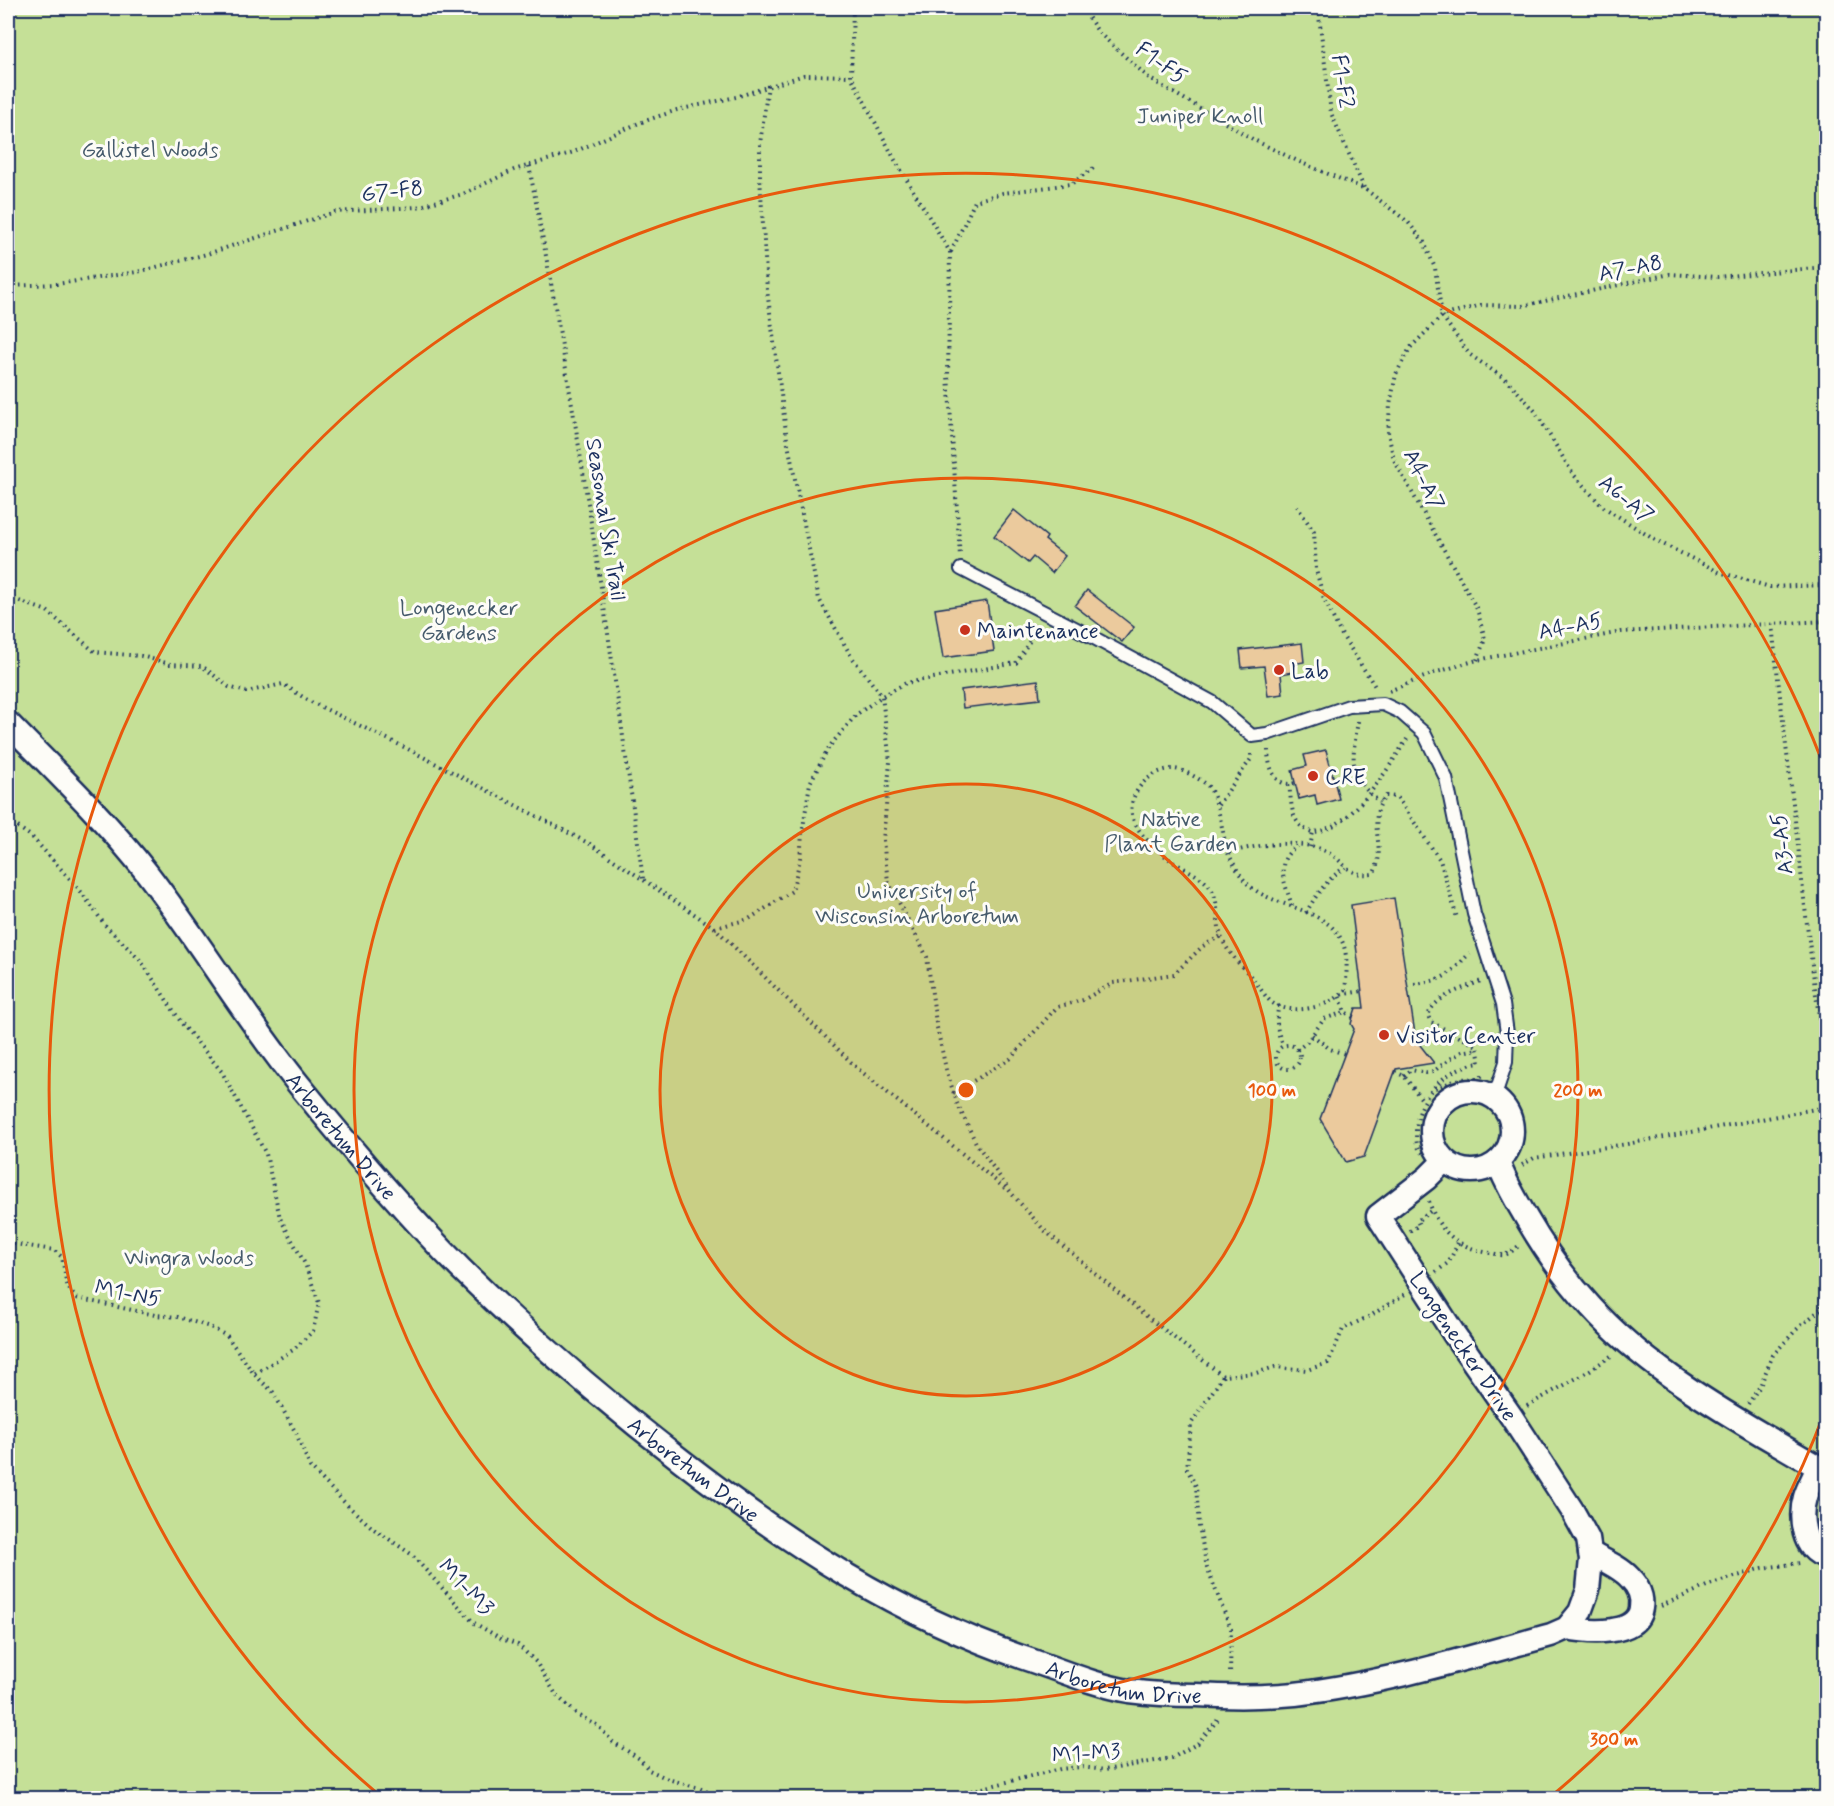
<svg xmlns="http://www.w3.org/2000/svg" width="1834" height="1806" font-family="Mynerve,sans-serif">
	<rect width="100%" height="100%" fill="#f9f2e5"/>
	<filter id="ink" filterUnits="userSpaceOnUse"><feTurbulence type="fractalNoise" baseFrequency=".0167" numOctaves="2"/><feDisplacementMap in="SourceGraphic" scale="12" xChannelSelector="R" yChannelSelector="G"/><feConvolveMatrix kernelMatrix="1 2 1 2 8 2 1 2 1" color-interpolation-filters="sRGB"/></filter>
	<g filter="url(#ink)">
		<rect fill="#c5e097" stroke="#70887a" stroke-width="1.5" x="8" y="8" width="1818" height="1790"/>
		<g fill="#ebca9d" stroke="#1b2f5e" stroke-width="1.5">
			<polygon points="1014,510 1047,537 1045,540 1065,556 1052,573 1033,557 1028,563 994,536"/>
			<polygon points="1087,590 1134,627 1122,642 1075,606"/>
			<polygon points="987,601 994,651 943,658 935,609"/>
			<polygon points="1302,643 1304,662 1292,664 1293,672 1281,674 1283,694 1268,696 1264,666 1242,668 1240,650"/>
			<polygon points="1038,680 1040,699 963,708 961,690"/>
			<polygon points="1326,750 1339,799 1317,805 1315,795 1299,799 1292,770 1307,766 1304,755"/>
			<polygon points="1394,898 1416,1040 1434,1063 1396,1069 1364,1157 1346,1162 1320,1119 1354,1029 1351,1024 1353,1017 1356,1008 1364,1008 1351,905"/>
		</g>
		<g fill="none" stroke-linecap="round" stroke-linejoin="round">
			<defs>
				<polyline id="lane" points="961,569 1096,639 1212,702 1252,736 1267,734 1349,706 1383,704 1400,712 1424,733 1446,778 1474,914 1503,1004 1507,1033 1506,1062 1494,1098"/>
				<g id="street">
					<path id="s1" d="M8 723C55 771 105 819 147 873 200 942 245 1018 300 1086 351 1149 404 1212 461 1269 531 1338 604 1401 682 1461 789 1544 897 1615 1027 1659 1060 1670 1094 1685 1129 1691 1151 1694 1175 1695 1197 1695 1229 1697 1262 1697 1295 1694 1381 1684 1467 1658 1551 1635L1567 1628 1580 1612 1588 1590 1591 1559 1588 1539 1572 1510 1511 1416 1454 1334 1378 1216 1427 1178 1444 1161"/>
					<circle cx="1472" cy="1131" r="40"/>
					<path d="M1498 1162C1505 1182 1516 1200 1527 1219 1545 1250 1567 1281 1591 1307 1639 1360 1702 1399 1763 1435 1784 1447 1805 1460 1826 1471"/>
					<path d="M1818 1467C1814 1477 1808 1487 1805 1497 1799 1517 1803 1552 1826 1556"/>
					<path d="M1567 1628C1587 1632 1638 1637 1641 1608 1643 1597 1638 1586 1630 1578 1620 1567 1603 1560 1590 1553"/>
				</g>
			</defs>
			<use href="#lane" stroke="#1b2f5e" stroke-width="16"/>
			<use href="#street" stroke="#1b2f5e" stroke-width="27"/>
			<g stroke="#1b2f5e" stroke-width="4" stroke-dasharray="1.5 4.5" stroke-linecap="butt">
				<polyline points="853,8 851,76 895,160 950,252 948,375 960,556"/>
				<polyline points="1082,8 1099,33 1150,79 1256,141 1304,164 1365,189 1408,222 1424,242 1435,268 1442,316 1469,354 1508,381 1535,411 1573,474 1602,506 1655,540 1719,572 1770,587 1826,585"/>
				<polyline points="1318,8 1331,113 1364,188"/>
				<polyline points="768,85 760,144 760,177 767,290 787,439 819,599 851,656 882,696 890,762 883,840 888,881 927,957 936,1023 946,1069 957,1103 976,1143 1012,1194 1044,1230 1140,1311 1223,1376 1256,1373 1275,1367 1307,1370 1328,1363 1343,1329 1370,1316 1405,1294"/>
				<path d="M529 166C575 402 610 640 643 879"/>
				<polyline points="951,252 975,201 1003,193 1071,184 1095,167"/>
				<polyline points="8,286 57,284 137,272 207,254 335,212 417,207 463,194 514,170 574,152 639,123 677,110 736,97 804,75 851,76"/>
				<polyline points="1297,506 1314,532 1316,570 1324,599 1340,632 1376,688"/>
				<polyline points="8,597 47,611 95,652 141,656 170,664 202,666 229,687 246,692 283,684 309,701 406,748 590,844 715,928 857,1068 1007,1190"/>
				<path d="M1772 624C1779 692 1788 760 1796 829 1805 906 1813 984 1826 1060"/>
				<polyline points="1477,660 1485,639 1477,609 1394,460 1388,433 1390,405 1396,374 1410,348 1442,316 1481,305 1522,306 1670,274 1717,277 1826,267"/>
				<polyline points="1389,691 1434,673 1477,660 1621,632 1826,621"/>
				<path d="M1358 721C1352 759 1347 777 1380 802"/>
				<path d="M1268 750C1268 766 1275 789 1295 783"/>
				<path d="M1289 785C1292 804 1290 827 1313 832"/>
				<polyline points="1218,805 1251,759 1251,751"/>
				<polyline points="8,820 32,837 79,889 105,925 141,961 183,1025 222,1072 266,1154 280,1218 305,1264 319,1303 313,1331 293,1350 254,1374"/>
				<path d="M1310 847 1313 832C1352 829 1387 770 1407 739"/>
				<path d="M1228 853C1233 862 1238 873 1245 881 1254 892 1271 899 1285 904 1337 922 1352 934 1345 990 1341 994 1336 999 1331 1001 1314 1010 1285 1014 1270 1001 1264 995 1259 986 1253 979 1242 966 1227 953 1221 936 1216 921 1220 901 1210 887 1200 874 1181 868 1169 859 1156 849 1134 831 1132 814 1128 792 1151 769 1173 769 1183 769 1198 778 1206 784 1219 796 1222 835 1228 853 1255 845 1298 838 1325 851 1346 861 1346 877 1373 874 1389 849 1364 820 1386 796L1397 797 1440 860 1457 918"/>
				<path d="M1292 906C1285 882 1273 862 1297 846"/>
				<path d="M1306 913C1317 893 1327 880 1345 867"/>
				<polyline points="715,928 749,919 792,891 800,860 802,834 810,783 829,747 856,715 882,696 906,683 1016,663 1029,642 1036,625"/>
				<path d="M1414 984C1447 980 1448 975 1470 953"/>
				<path d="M1279 1005C1275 1021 1277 1032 1283 1046"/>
				<polyline points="1353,1017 1345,1012 1339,995 1362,991"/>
				<polyline points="1312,1035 1330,1049 1345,1054"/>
				<circle cx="1288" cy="1057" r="12"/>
				<polyline points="1297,1050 1307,1042 1324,1019 1345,1012"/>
				<polyline points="1395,1072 1404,1076 1423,1101"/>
				<polyline points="1404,1076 1411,1070 1426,1073 1433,1072 1448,1060 1462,1052 1478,1049"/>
				<polyline points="1435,1088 1460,1079 1479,1078 1484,1074"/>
				<polyline points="953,1093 1010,1059 1057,1007 1083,1000 1113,983 1174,974 1203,946 1221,936"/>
				<path d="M1423 1153C1416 1147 1416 1140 1416 1131 1417 1098 1446 1066 1480 1063L1477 1046 1431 1022 1428 1016C1434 996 1463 989 1481 981"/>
				<polyline points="1522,1165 1534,1158 1627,1144 1826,1107"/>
				<path d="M1429 1201C1438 1232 1459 1248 1490 1253 1494 1253 1500 1256 1504 1255 1509 1254 1516 1248 1520 1245"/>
				<polyline points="1410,1231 1419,1225 1417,1221 1432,1210"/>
				<path d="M8 1243 54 1250 62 1257C66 1275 63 1284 76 1298L155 1315 178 1317 210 1327 227 1336 254 1374 273 1392 296 1433 310 1467 349 1507 374 1529 411 1554 474 1623 502 1639 518 1645 536 1662 557 1696 578 1715 597 1725 613 1742 640 1759 649 1770 668 1779 699 1788 721 1798"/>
				<polyline points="1436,1272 1449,1262 1458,1243"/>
				<path d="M1826 1288C1820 1298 1819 1308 1826 1317"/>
				<polyline points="1223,1376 1191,1424 1187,1469 1196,1486 1199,1526 1207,1568 1231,1629 1230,1675"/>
				<polyline points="1748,1404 1760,1386 1773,1355 1796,1330 1822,1308 1826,1307"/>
				<polyline points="1527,1406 1584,1374 1611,1356"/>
				<polyline points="1661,1606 1709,1585 1763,1568 1800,1563"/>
				<polyline points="942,1798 1060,1769 1081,1767 1105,1770 1172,1758 1198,1743 1220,1717"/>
			</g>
			<use href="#lane" stroke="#fdfcf7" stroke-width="12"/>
			<use href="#street" stroke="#fdfcf7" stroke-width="22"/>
		</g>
	</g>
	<circle cx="966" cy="1090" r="306" fill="#e8590c" fill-opacity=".12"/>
	<g fill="none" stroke="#e8590c" stroke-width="3">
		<circle cx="966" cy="1090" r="306"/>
		<circle cx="966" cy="1090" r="612"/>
		<path d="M1825 1411A917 917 0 0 1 1549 1798M383 1798A917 917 0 1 1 1825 769"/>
	</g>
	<g fill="#c8321e" stroke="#fdfcf7" stroke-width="2">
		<circle cx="965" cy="630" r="6"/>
		<circle cx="1279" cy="670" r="6"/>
		<circle cx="1313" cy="776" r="6"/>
		<circle cx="1384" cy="1035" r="6"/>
	</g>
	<g text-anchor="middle" stroke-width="6" stroke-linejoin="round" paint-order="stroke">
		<g font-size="22" fill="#1b2f5e" stroke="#fdfcf7">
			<text transform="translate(1162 62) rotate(36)" y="8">F1-F5</text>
			<text transform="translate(1344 81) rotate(81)" y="8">F1-F2</text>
			<text transform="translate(392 190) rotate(-6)" y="8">G7-F8</text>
			<text transform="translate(1630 267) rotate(-11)" y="8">A7-A8</text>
			<text transform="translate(1425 479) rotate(63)" y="8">A4-A7</text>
			<text transform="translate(1627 498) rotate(38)" y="8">A6-A7</text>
			<text transform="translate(607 519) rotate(81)" y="8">Seasonal Ski Trail</text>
			<text transform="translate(1570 625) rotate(-11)" y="8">A4-A5</text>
			<text transform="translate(1781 844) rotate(-97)" y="8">A3-A5</text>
			<text dy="8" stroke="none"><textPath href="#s1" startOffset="532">Arboretum Drive</textPath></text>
			<text transform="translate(128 1292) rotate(11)" y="8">M1-N5</text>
			<text transform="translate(1464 1346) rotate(56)" y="8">Longenecker Drive</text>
			<text dy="8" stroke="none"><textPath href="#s1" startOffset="1018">Arboretum Drive</textPath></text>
			<text transform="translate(467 1586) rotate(46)" y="8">M1-M3</text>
			<text dy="8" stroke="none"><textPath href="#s1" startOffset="1504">Arboretum Drive</textPath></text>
			<text transform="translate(1086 1752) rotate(-4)" y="8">M1-M3</text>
		</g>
		<g font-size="22" fill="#465b6c" stroke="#fdfcf7">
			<text x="1200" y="123">Juniper Knoll</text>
			<text x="150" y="157">Gallistel Woods</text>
			<text x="459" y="615">Longenecker<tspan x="459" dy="25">Gardens</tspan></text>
			<text x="1171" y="826">Native<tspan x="1171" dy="25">Plant Garden</tspan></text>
			<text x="917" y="898">University of<tspan x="917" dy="25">Wisconsin Arboretum</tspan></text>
			<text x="189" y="1265">Wingra Woods</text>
		</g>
		<g font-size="22" fill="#1b2f5e" stroke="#fdfcf7" text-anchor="start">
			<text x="977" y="638">Maintenance</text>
			<text x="1291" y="678">Lab</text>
			<text x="1325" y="784">CRE</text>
			<text x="1396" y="1043">Visitor Center</text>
		</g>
	</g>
	<circle cx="966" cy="1090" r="9" fill="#e8590c" stroke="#fdfcf7" stroke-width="3"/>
	<g font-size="18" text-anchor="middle" font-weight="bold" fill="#e8590c" stroke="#fdfcf7" stroke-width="6" stroke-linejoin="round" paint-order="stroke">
		<text x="1272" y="1096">100 m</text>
		<text x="1578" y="1096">200 m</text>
		<text x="1614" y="1745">300 m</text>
	</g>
	<rect width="1834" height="1806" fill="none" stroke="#fdfcf7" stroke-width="30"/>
	<rect x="15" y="15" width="1804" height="1776" fill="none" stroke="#1b2f5e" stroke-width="2" filter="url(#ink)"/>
</svg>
